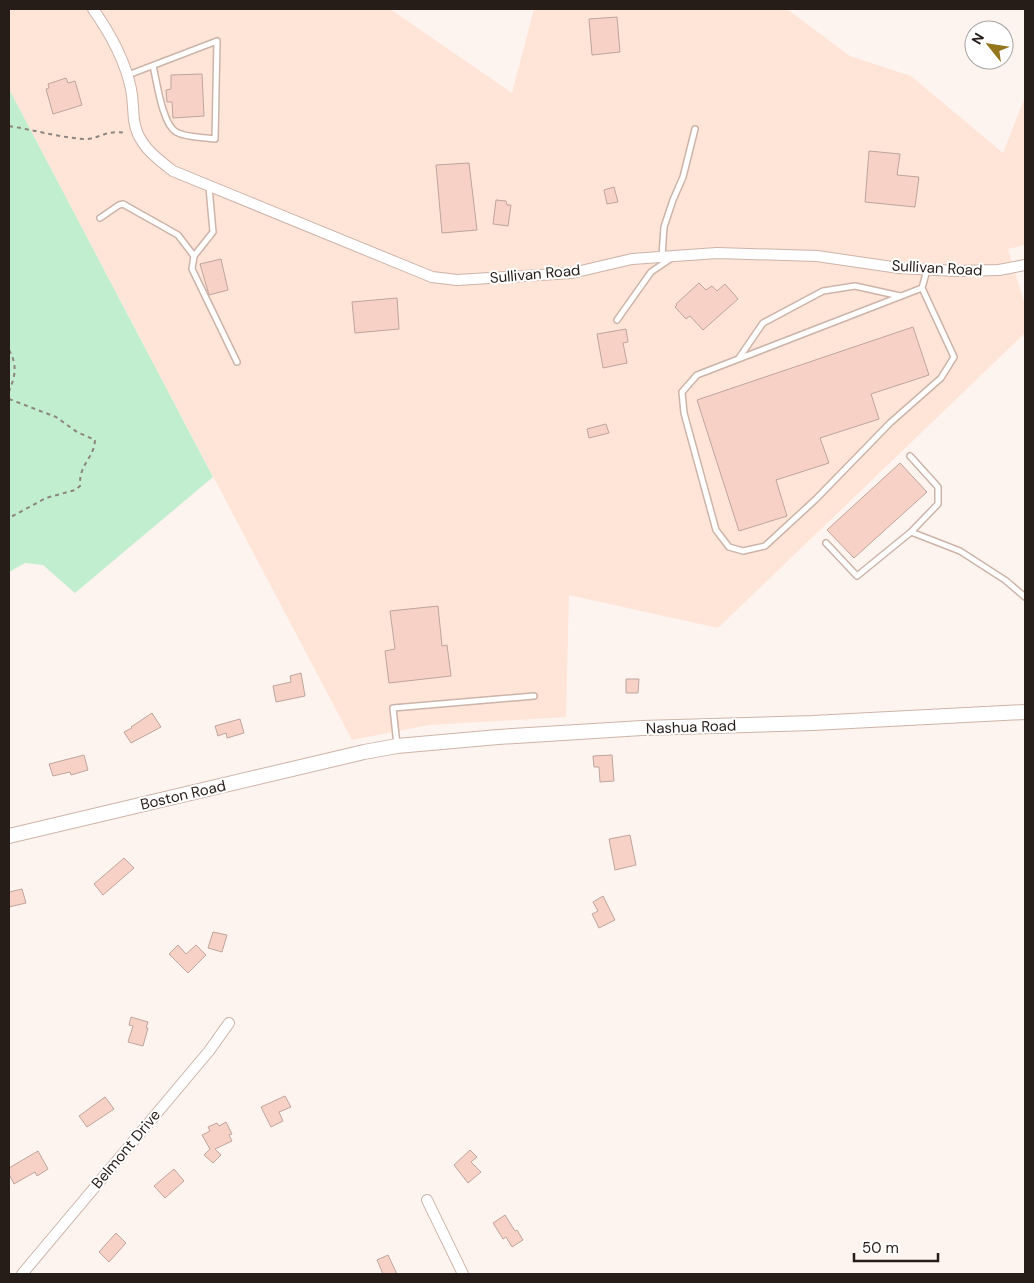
<svg xmlns="http://www.w3.org/2000/svg" width="1034" height="1283" font-family="'DM Sans',sans-serif">
	<rect width="100%" height="100%" fill="#fef4ef"/>
	<polygon fill="#ffe4d8" points="9,9 390,9 512,93 534,9 787,9 850,56 911,76 1003,153 1025,97 1025,245 1008,249 1025,305 1025,333 718,628 569,595 566,717 429,725 352,740 9,89"/>
	<polygon fill="#c1eecf" points="9,89 213,477 75,593 43,565 25,563 9,572"/>
	<g fill="#f7d1c5" stroke="#bea59d">
		<polygon points="617,17 620,52 592,55 589,19"/>
		<polygon points="202,74 204,116 173,118 172,102 167,102 166,90 171,89 171,75"/>
		<polygon points="66,78 68,83 75,81 82,105 53,114 46,89 49,88 48,84"/>
		<polygon points="869,151 900,154 897,175 919,177 915,207 865,202"/>
		<polygon points="469,163 477,230 442,233 436,165"/>
		<polygon points="614,187 618,202 607,204 604,190"/>
		<polygon points="496,200 506,201 507,205 511,205 508,226 493,224"/>
		<polygon points="221,259 228,290 209,295 200,264"/>
		<polygon points="699,283 706,290 712,286 717,291 725,284 738,299 703,330 690,316 686,319 675,307 677,305 676,304"/>
		<polygon points="397,298 399,329 355,333 352,302"/>
		<polygon points="913,327 929,375 871,394 879,419 820,438 829,463 776,480 787,516 739,531 697,400"/>
		<polygon points="626,329 628,342 623,343 627,363 603,368 597,334"/>
		<polygon points="606,424 609,433 589,438 587,429"/>
		<polygon points="900,463 927,492 854,558 827,530"/>
		<polygon points="438,606 442,646 447,645 451,676 389,683 385,651 395,649 390,611"/>
		<polygon points="301,673 305,696 276,702 273,686 291,682 290,676"/>
		<polygon points="626,679 639,679 638,693 626,693"/>
		<polygon points="152,713 161,727 131,743 124,732 132,728 131,727"/>
		<polygon points="240,719 244,733 227,738 226,733 218,736 215,726"/>
		<polygon points="84,755 88,770 71,775 70,772 53,776 49,764"/>
		<polygon points="612,755 614,781 600,782 599,767 594,767 593,756"/>
		<polygon points="630,835 636,865 615,870 609,839"/>
		<polygon points="124,858 134,868 103,895 94,884"/>
		<polygon points="22,889 26,903 9,907 9,892"/>
		<polygon points="603,896 615,920 599,928 592,914 598,911 593,902"/>
		<polygon points="213,932 227,935 222,952 208,948"/>
		<polygon points="178,945 186,954 196,945 206,955 188,973 169,954"/>
		<polygon points="131,1017 148,1022 146,1028 148,1028 143,1046 128,1042 133,1026 129,1025"/>
		<polygon points="285,1096 291,1107 279,1112 283,1121 271,1127 261,1107"/>
		<polygon points="105,1097 114,1109 87,1127 79,1116"/>
		<polygon points="226,1122 232,1134 229,1135 232,1141 215,1149 221,1155 213,1163 204,1155 210,1149 202,1135 210,1131 208,1127 217,1123 219,1126"/>
		<polygon points="470,1150 477,1157 471,1162 481,1172 468,1183 454,1165"/>
		<polygon points="38,1151 48,1169 37,1176 35,1172 14,1184 9,1174 9,1168"/>
		<polygon points="174,1169 184,1181 165,1198 154,1186"/>
		<polygon points="505,1215 515,1231 517,1230 523,1240 512,1247 506,1237 503,1239 493,1223"/>
		<polygon points="116,1233 126,1243 109,1262 99,1252"/>
		<polygon points="388,1255 397,1274 383,1274 377,1260"/>
	</g>
	<g fill="none" stroke-linecap="round" stroke-linejoin="round">
		<defs>
			<g id="lane">
				<path d="M128 75 217 41 215 139C203 137 187 138 176 132 162 123 157 82 153 66"/>
				<polyline points="209,187 213,232 194,256 192,269 237,362"/>
				<polyline points="100,218 119,205 123,204 178,235 194,256"/>
				<polyline points="662,256 664,227 673,200 683,177 695,129"/>
				<polyline points="922,288 954,357 941,378 890,423 816,499 765,546 743,551 729,547 716,530 684,413 682,392 697,375 922,288 927,270"/>
				<polyline points="617,320 651,272 670,259"/>
				<polyline points="739,358 763,323 823,291 855,286 900,296"/>
				<polyline points="910,456 938,487 938,504 911,532"/>
				<polyline points="826,543 857,576 911,532 960,551 1005,580 1025,597"/>
				<polyline points="397,745 393,708 534,696"/>
			</g>
			<g id="street">
				<path d="M93 9C110 33 125 60 131 89 133 99 133 110 134 120 137 144 155 157 173 171L432 277 457 280 572 273 632 259 717 253 817 256 899 268 956 271 999 270 1025 265"/>
				<polyline points="427,1200 463,1274"/>
				<polyline points="22,1274 209,1051 229,1023"/>
			</g>
			<polyline id="secondary" points="9,836 364,752 397,746 498,737 642,728 813,723 1025,712"/>
		</defs>
		<use href="#lane" stroke="#ccb4a9" stroke-width="8"/>
		<use href="#street" stroke="#ccb4a9" stroke-width="12"/>
		<use href="#secondary" stroke="#ccb4a9" stroke-width="16"/>
		<g stroke="#8d847f" stroke-width="2" stroke-dasharray="4 4" stroke-linecap="butt">
			<path d="M9 126C34 130 58 137 83 139 98 140 106 129 126 133"/>
			<path d="M9 350C17 364 16 376 9 391"/>
			<path d="M9 399 56 417 77 432 95 440C94 459 79 463 80 486L75 490 46 498 9 518"/>
		</g>
		<use href="#lane" stroke="#fff" stroke-width="5"/>
		<use href="#street" stroke="#fff" stroke-width="10"/>
		<use href="#secondary" stroke="#fff" stroke-width="14"/>
	</g>
	<g text-anchor="middle" stroke-width="4" stroke-linejoin="round" paint-order="stroke">
		<g font-size="15" fill="#261d19" stroke="#fff">
			<text transform="translate(937 268) rotate(3)" y="5">Sullivan Road</text>
			<text transform="translate(535 274) rotate(-5)" y="5">Sullivan Road</text>
			<text transform="translate(691 727) rotate(-2)" y="5">Nashua Road</text>
			<text transform="translate(183 795) rotate(-13)" y="5">Boston Road</text>
			<text transform="translate(126 1149) rotate(-50)" y="5">Belmont Drive</text>
		</g>
	</g>
	<rect width="1034" height="1283" fill="none" stroke="#261d19" stroke-width="20"/>
	<g transform="translate(989 45) rotate(300)"><circle r="24" fill="#ffffff" stroke="#a8a5a3"/>
	<path d="M0-4L9 19L0 12L-9 19Z" fill="#94751c"/>
	<text y="-8" font-size="14" font-weight="bold" text-anchor="middle" fill="#261d19">N</text>
	</g>
	<path d="M854 1253v8h84v-8" fill="none" stroke="#261d19" stroke-width="2.5"/>
	<text x="862" y="1253" font-size="15" fill="#261d19" stroke="#ffffff" stroke-width="4" paint-order="stroke">50 m</text>
</svg>
